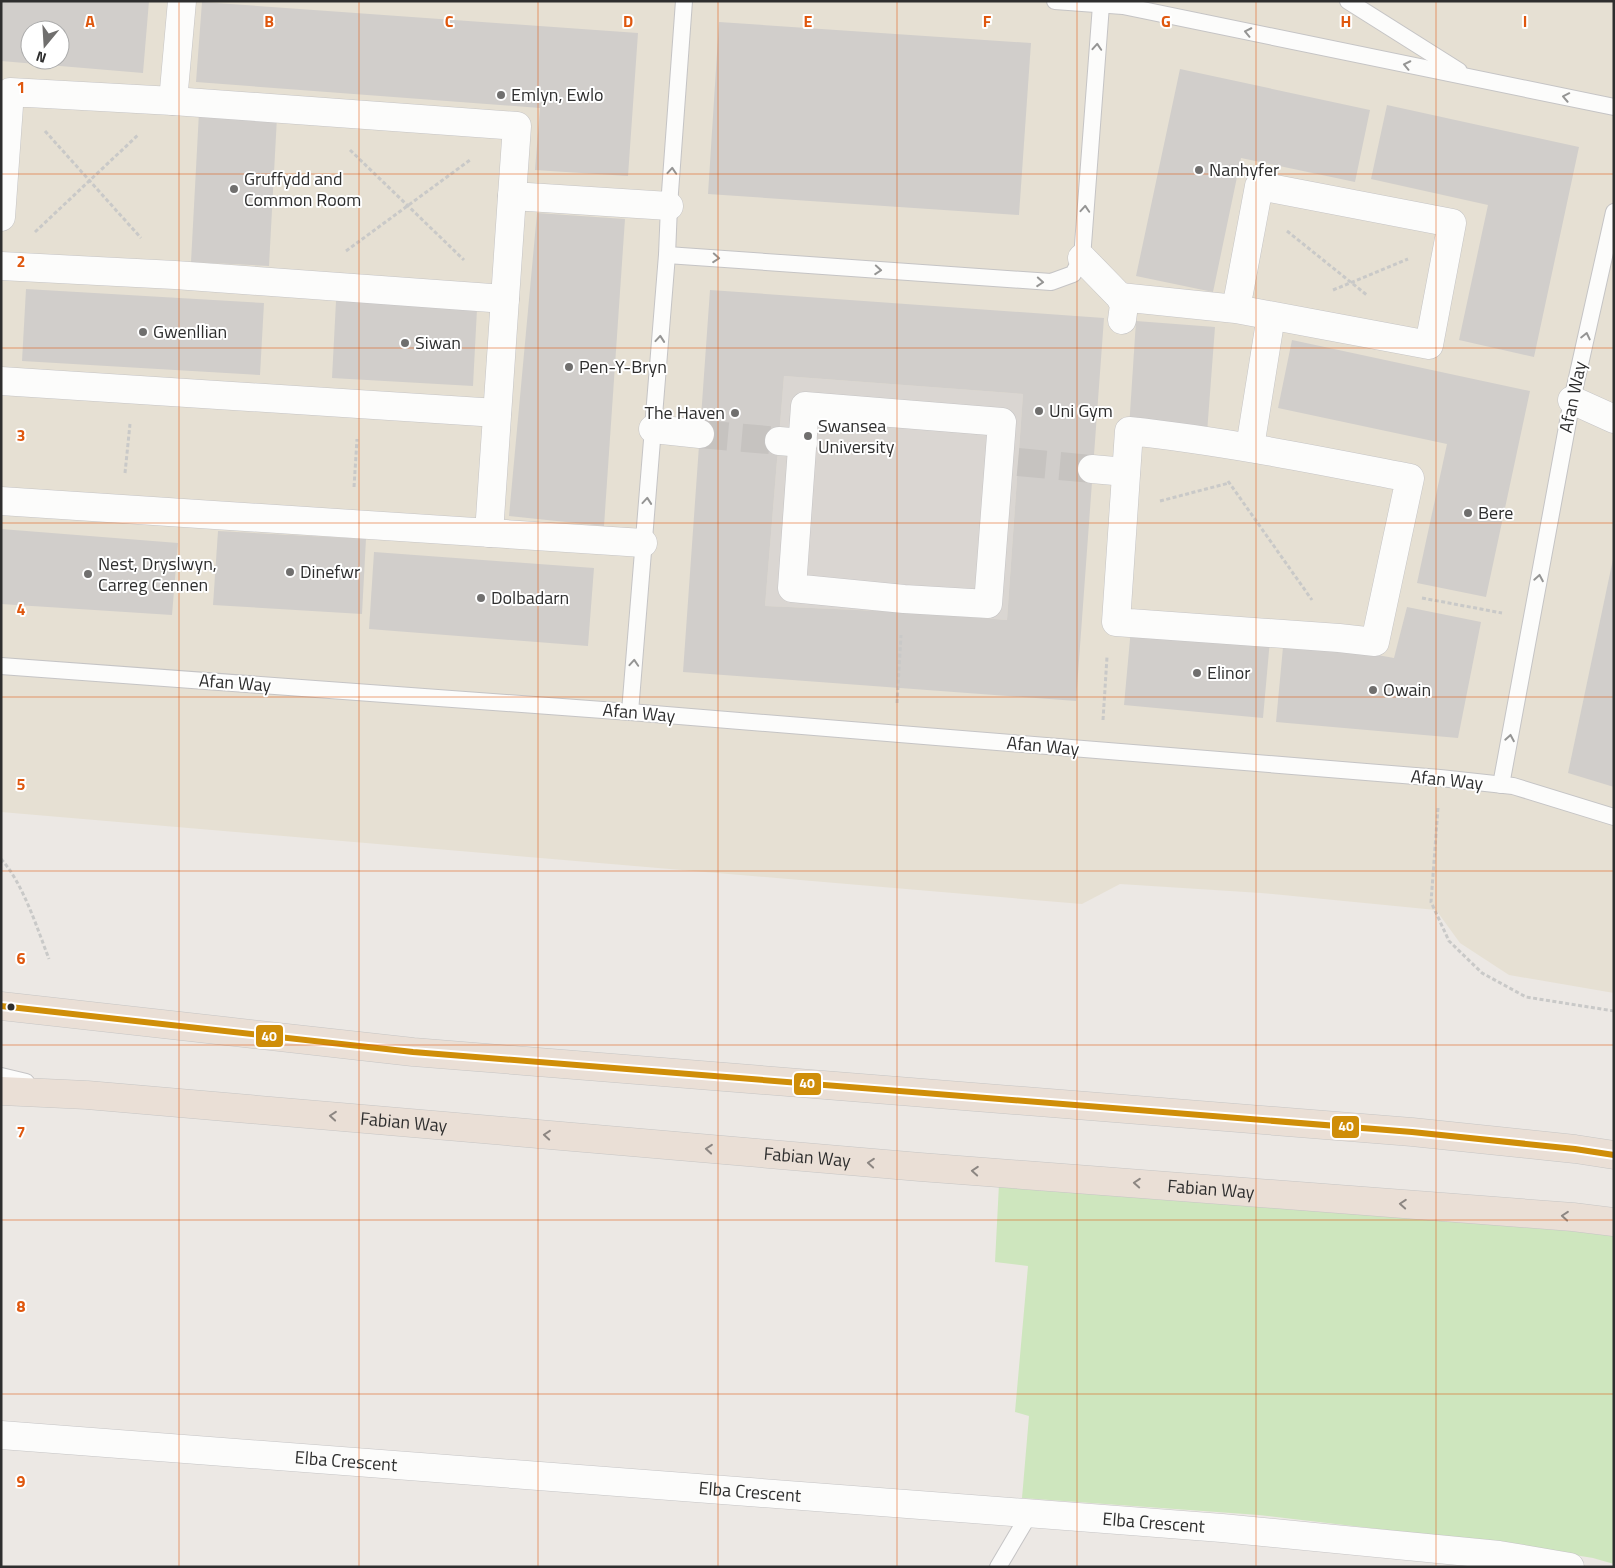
<svg xmlns="http://www.w3.org/2000/svg" width="1615" height="1568" font-family="'Titillium Web',sans-serif">
	<rect width="100%" height="100%" fill="#ece8e4"/>
	<path fill="#e6e0d3" fill-rule="evenodd" d="M1 1H1614V993L1509 975 1460 943 1436 910 1261 893 1120 884 1082 904 1 812ZM30 30H60V60H30Z"/>
	<polygon fill="#cee6be" points="999,1184 1567,1230 1614,1235 1614,1564 1593,1558 1507,1544 1259,1515 1022,1498 1029,1416 1015,1412 1028,1266 995,1262"/>
	<polygon fill="#dad6d2" points="784,376 1023,394 1007,620 903,612 765,606"/>
	<g fill="#d1cecb" fill-rule="evenodd">
		<path d="M1 1H149L143 73 1 61ZM30 30H60V60H30Z"/>
		<polygon points="202,2 638,33 628,176 535,170 540,108 196,82"/>
		<polygon points="719,22 1031,43 1019,215 708,194"/>
		<polygon points="1180,69 1370,110 1355,182 1241,158 1213,292 1136,276"/>
		<polygon points="1387,105 1579,147 1534,357 1459,340 1488,205 1371,179"/>
		<polygon points="199,112 277,117 269,266 191,262"/>
		<polygon points="537,213 625,219 604,526 509,516"/>
		<polygon points="26,289 264,303 260,375 22,361"/>
		<path d="M710 290 1104 318 1076 701 683 672ZM784 376 1023 394 1007 620 903 612 765 606Z"/>
		<polygon points="336,301 477,309 473,386 332,378"/>
		<polygon points="1136,321 1215,327 1207,433 1129,428"/>
		<polygon points="1292,340 1530,391 1486,597 1417,583 1447,444 1278,408"/>
		<polygon points="1,529 178,543 172,615 1,604"/>
		<polygon points="218,531 366,539 362,614 213,605"/>
		<polygon points="374,552 594,568 588,646 369,629"/>
		<polygon points="1613,559 1614,560 1614,787 1568,773"/>
		<polygon points="1407,607 1481,622 1458,738 1276,722 1283,647 1372,654 1394,658"/>
		<polygon points="1131,628 1270,640 1263,718 1124,705"/>
	</g>
	<g fill="none" stroke-linecap="round" stroke-linejoin="round">
		<g stroke="#c6c3c0" stroke-width="28" stroke-dasharray="28 14" stroke-linecap="butt">
			<polyline points="700,434 779,441"/>
			<polyline points="1018,462 1092,469"/>
		</g>
		<defs>
			<g id="lane">
				<polyline points="1055,1 1123,6 1614,107"/>
				<polyline points="1348,1 1459,71"/>
				<polyline points="667,255 1051,282 1073,274 1082,258 1101,5"/>
				<polyline points="1,666 630,712 1440,778 1513,786 1614,817"/>
				<polyline points="630,712 667,255 669,206 684,1"/>
				<polyline points="1501,785 1572,400 1614,212"/>
				<polyline points="1,1076 26,1082"/>
				<polyline points="998,1567 1030,1513"/>
			</g>
			<g id="street">
				<polyline points="173,101 182,1"/>
				<polyline points="1,217 10,92 173,101 517,126 512,196 669,206"/>
				<polyline points="1082,258 1120,297 1124,305 1122,320"/>
				<polyline points="1,266 175,275 505,299"/>
				<polyline points="1120,297 1236,309 1429,345 1452,223 1259,186 1236,309"/>
				<polyline points="1,381 497,413"/>
				<polyline points="1572,400 1614,419"/>
				<polygon points="805,406 1002,422 988,604 904,599 792,588"/>
				<polyline points="653,429 700,434"/>
				<path d="M1129 431C1224 441 1317 460 1410 478L1375 642 1339 638 1116 622Z"/>
				<polyline points="779,441 803,443"/>
				<polyline points="1250,447 1271,316"/>
				<polyline points="1092,469 1126,472"/>
				<polyline points="1,501 643,543"/>
				<polyline points="489,533 512,196"/>
				<path id="s1" d="M1 1435 1222 1528 1499 1555 1570 1567"/>
			</g>
			<g id="highway">
				<polyline points="1,1006 413,1052 1412,1132 1575,1149 1614,1155"/>
				<path id="s2" d="M1 1091 87 1095 920 1167 1573 1217 1614 1222"/>
			</g>
		</defs>
		<use href="#lane" stroke="#c5c4c5" stroke-width="18"/>
		<use href="#street" stroke="#c5c4c5" stroke-width="29"/>
		<use href="#highway" stroke="#c6c5c4" stroke-width="29"/>
		<g stroke="#c9c9c8" stroke-width="3" stroke-dasharray="4 2.5" stroke-linecap="butt">
			<polyline points="45,131 141,238"/>
			<polyline points="350,150 464,260"/>
			<polyline points="1287,231 1368,296"/>
			<polyline points="35,232 138,135"/>
			<polyline points="346,251 470,160"/>
			<polyline points="1333,290 1408,259"/>
			<polyline points="125,473 130,424"/>
			<polyline points="1228,481 1312,600"/>
			<polyline points="354,487 357,439"/>
			<polyline points="1160,501 1229,483"/>
			<polyline points="1422,598 1502,613"/>
			<polyline points="897,703 901,635"/>
			<polyline points="1103,720 1107,657"/>
			<polyline points="1438,808 1431,902 1449,941 1482,973 1526,997 1614,1011"/>
			<path d="M1 859C23 883 37 928 49 959"/>
		</g>
		<use href="#lane" stroke="#fcfcfb" stroke-width="16"/>
		<use href="#street" stroke="#fcfcfb" stroke-width="28"/>
		<use href="#highway" stroke="#eadfd6" stroke-width="28"/>
		<defs>
			<polyline id="bus-1" points="1,1006 413,1052 1412,1132 1575,1149 1614,1155"/>
		</defs>
		<use href="#bus-1" stroke="#fff" stroke-width="10"/>
		<use href="#bus-1" stroke="#cf8e09" stroke-width="6"/>
	</g>
	<defs><path id="oneway-chevron" d="M-2-3.5L2.5 0L-2 3.5" fill="none" stroke-width="1.6" stroke-linecap="round" stroke-linejoin="round" transform="scale(1.25)"/></defs>
	<g stroke="#959594">
		<use href="#oneway-chevron" transform="translate(1248 32) rotate(-168)"/>
		<use href="#oneway-chevron" transform="translate(1097 47) rotate(-86)"/>
		<use href="#oneway-chevron" transform="translate(1407 65) rotate(-168)"/>
		<use href="#oneway-chevron" transform="translate(1566 97) rotate(-169)"/>
		<use href="#oneway-chevron" transform="translate(672 171) rotate(-86)"/>
		<use href="#oneway-chevron" transform="translate(1085 209) rotate(-86)"/>
		<use href="#oneway-chevron" transform="translate(716 258) rotate(4)"/>
		<use href="#oneway-chevron" transform="translate(878 270) rotate(4)"/>
		<use href="#oneway-chevron" transform="translate(1040 282) rotate(4)"/>
		<use href="#oneway-chevron" transform="translate(1586 336) rotate(-77)"/>
		<use href="#oneway-chevron" transform="translate(660 339) rotate(-85)"/>
		<use href="#oneway-chevron" transform="translate(647 501) rotate(-85)"/>
		<use href="#oneway-chevron" transform="translate(1539 578) rotate(-80)"/>
		<use href="#oneway-chevron" transform="translate(634 663) rotate(-86)"/>
		<use href="#oneway-chevron" transform="translate(1510 738) rotate(-80)"/>
	</g>
	<g stroke="#8c8682">
		<use href="#oneway-chevron" transform="translate(333 1116) rotate(-175)"/>
		<use href="#oneway-chevron" transform="translate(547 1135) rotate(-175)"/>
		<use href="#oneway-chevron" transform="translate(709 1149) rotate(-175)"/>
		<use href="#oneway-chevron" transform="translate(871 1163) rotate(-175)"/>
		<use href="#oneway-chevron" transform="translate(975 1171) rotate(-176)"/>
		<use href="#oneway-chevron" transform="translate(1137 1183) rotate(-176)"/>
		<use href="#oneway-chevron" transform="translate(1403 1204) rotate(-176)"/>
		<use href="#oneway-chevron" transform="translate(1565 1216) rotate(-175)"/>
	</g>
	<path fill="none" stroke="#df570e" stroke-width="1" stroke-opacity="0.55" d="M179 1V1567M359 1V1567M538 1V1567M718 1V1567M897 1V1567M1077 1V1567M1256 1V1567M1436 1V1567M1 174H1614M1 348H1614M1 523H1614M1 697H1614M1 871H1614M1 1045H1614M1 1220H1614M1 1394H1614"/>
	<g fill="#706f6e" stroke="#fff" stroke-width="2">
		<circle cx="501" cy="95" r="5"/>
		<circle cx="1199" cy="170" r="5"/>
		<circle cx="234" cy="189" r="5"/>
		<circle cx="143" cy="332" r="5"/>
		<circle cx="405" cy="343" r="5"/>
		<circle cx="569" cy="367" r="5"/>
		<circle cx="1039" cy="411" r="5"/>
		<circle cx="735" cy="413" r="5"/>
		<circle cx="808" cy="436" r="5"/>
		<circle cx="1468" cy="513" r="5"/>
		<circle cx="290" cy="572" r="5"/>
		<circle cx="88" cy="574" r="5"/>
		<circle cx="481" cy="598" r="5"/>
		<circle cx="1197" cy="673" r="5"/>
		<circle cx="1373" cy="690" r="5"/>
	</g>
	<circle fill="#2e2e2e" stroke="#fff" stroke-width="2" cx="11" cy="1007" r="4.5"/>
	<g text-anchor="middle" stroke-width="4" stroke-linejoin="round" paint-order="stroke">
		<g font-size="18" fill="#2e2e2e" stroke="#fff" text-anchor="start">
			<text x="511" y="101">Emlyn, Ewlo</text>
			<text x="1209" y="176">Nanhyfer</text>
			<text x="244" y="185">Gruffydd and<tspan x="244" dy="21">Common Room</tspan></text>
			<text x="153" y="338">Gwenllian</text>
			<text x="415" y="349">Siwan</text>
			<text x="579" y="373">Pen-Y-Bryn</text>
			<text x="1049" y="417">Uni Gym</text>
			<text x="725" y="419" text-anchor="end">The Haven</text>
			<text x="818" y="432">Swansea<tspan x="818" dy="21">University</tspan></text>
			<text x="1478" y="519">Bere</text>
			<text x="98" y="570">Nest, Dryslwyn,<tspan x="98" dy="21">Carreg Cennen</tspan></text>
			<text x="300" y="578">Dinefwr</text>
			<text x="491" y="604">Dolbadarn</text>
			<text x="1207" y="679">Elinor</text>
			<text x="1383" y="696">Owain</text>
		</g>
		<g font-size="18" fill="#2e2e2e" stroke="#fff">
			<text transform="translate(1573 397) rotate(-78)" y="6">Afan Way</text>
			<text transform="translate(235 683) rotate(4)" y="6">Afan Way</text>
			<text transform="translate(639 713) rotate(5)" y="6">Afan Way</text>
			<text transform="translate(1043 746) rotate(5)" y="6">Afan Way</text>
			<text transform="translate(1447 780) rotate(6)" y="6">Afan Way</text>
			<text dy="6" stroke="none"><textPath href="#s2" startOffset="404">Fabian Way</textPath></text>
			<text dy="6" stroke="none"><textPath href="#s2" startOffset="809">Fabian Way</textPath></text>
			<text dy="6" stroke="none"><textPath href="#s2" startOffset="1214">Fabian Way</textPath></text>
			<text dy="6" stroke="none"><textPath href="#s1" startOffset="346">Elba Crescent</textPath></text>
			<text dy="6" stroke="none"><textPath href="#s1" startOffset="751">Elba Crescent</textPath></text>
			<text dy="6" stroke="none"><textPath href="#s1" startOffset="1156">Elba Crescent</textPath></text>
		</g>
	</g>
	<g font-size="16" text-anchor="middle" font-weight="bold" fill="#df570e" stroke="#fff" stroke-width="4" stroke-linejoin="round" paint-order="stroke">
		<text x="90" y="27">A</text>
		<text x="269" y="27">B</text>
		<text x="449" y="27">C</text>
		<text x="628" y="27">D</text>
		<text x="808" y="27">E</text>
		<text x="987" y="27">F</text>
		<text x="1166" y="27">G</text>
		<text x="1346" y="27">H</text>
		<text x="1525" y="27">I</text>
		<text x="21" y="93">1</text>
		<text x="21" y="267">2</text>
		<text x="21" y="441">3</text>
		<text x="21" y="615">4</text>
		<text x="21" y="790">5</text>
		<text x="21" y="964">6</text>
		<text x="21" y="1138">7</text>
		<text x="21" y="1312">8</text>
		<text x="21" y="1487">9</text>
	</g>
	<g stroke="#fff" stroke-width="2">
		<rect x="255" y="1024" width="29" height="24" rx="5" fill="#cf8e09"/>
		<rect x="793" y="1072" width="29" height="24" rx="5" fill="#cf8e09"/>
		<rect x="1331" y="1115" width="29" height="24" rx="5" fill="#cf8e09"/>
	</g>
	<g font-size="14" text-anchor="middle" font-weight="bold" fill="#fff">
		<text x="269" y="1041">40</text>
		<text x="807" y="1088">40</text>
		<text x="1346" y="1131">40</text>
	</g>
	<rect width="1615" height="1568" fill="none" stroke="#2e2e2e" stroke-width="5"/>
	<g transform="translate(45 45) rotate(198)"><circle r="24" fill="#ffffff" stroke="#ababab"/>
	<path d="M0-4L9 19L0 12L-9 19Z" fill="#706f6e"/>
	<text y="-8" font-size="14" font-weight="bold" text-anchor="middle" fill="#2e2e2e">N</text>
	</g>
</svg>
